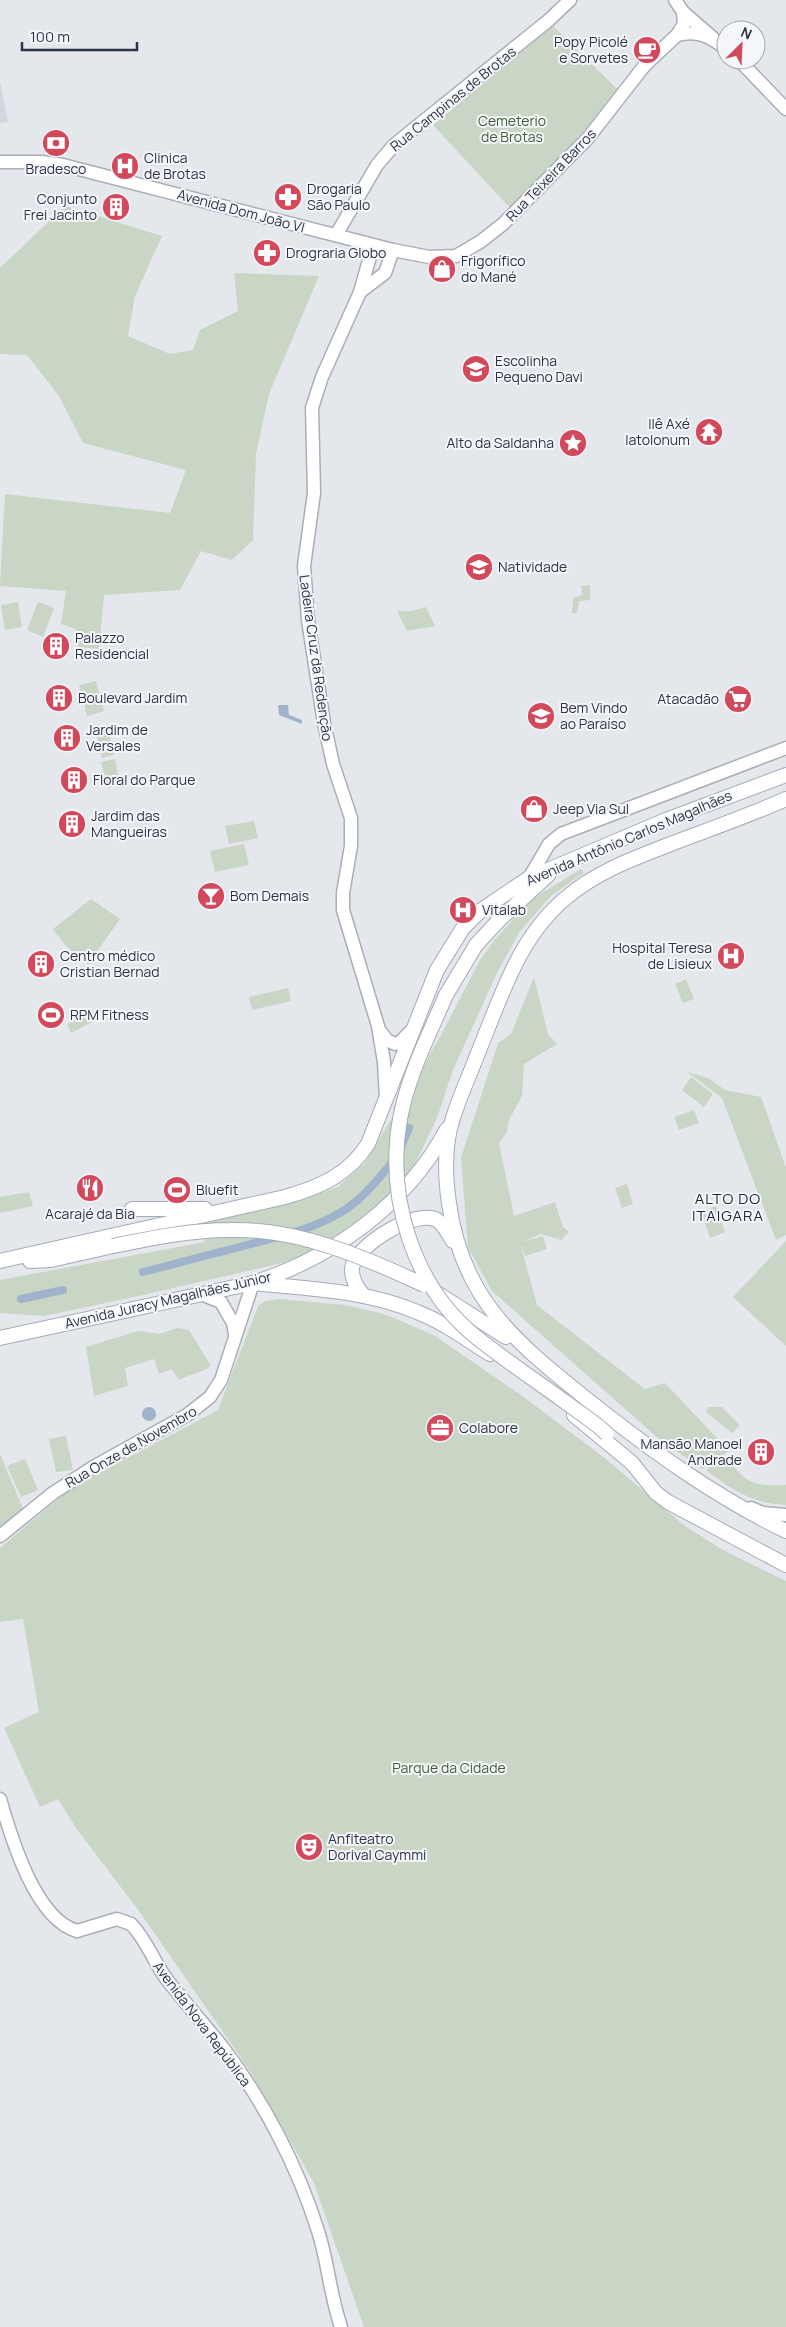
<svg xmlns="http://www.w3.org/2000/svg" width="786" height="2327" font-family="Manrope,sans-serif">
	<rect width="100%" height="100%" fill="#e4e7ec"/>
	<polygon fill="#d2d6de" points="0,82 8,122 0,123"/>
	<g fill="#c9d6c5">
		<polygon points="553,26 617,89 584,131 511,209 433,125"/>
		<polygon points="65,206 162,236 135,296 128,336 170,354 193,350 200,330 238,311 234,273 319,276 269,394 256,454 253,540 232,560 201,551 180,590 104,595 99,649 78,647 76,629 61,624 66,591 0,586 5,494 170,513 186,470 83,443 59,396 27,355 0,354 0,268"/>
		<polygon points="590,585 590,600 579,601 577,613 572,613 573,598 582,595 581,586"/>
		<polygon points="18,602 22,627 5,630 1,605"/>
		<polygon points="38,602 54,608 43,637 27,630"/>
		<polygon points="426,607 435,626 407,631 397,611 411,611"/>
		<polygon points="96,681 104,711 87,716 79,685"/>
		<polygon points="108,730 114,755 102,758 96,733"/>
		<polygon points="115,759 120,785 108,788 101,762"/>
		<polygon points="254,821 258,838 229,844 225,826"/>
		<polygon points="244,844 249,865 215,872 210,851"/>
		<polygon points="581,869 584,873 552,895 520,931 497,973 453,1070 437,1118 415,1164 384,1201 338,1239 291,1261 143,1295 44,1316 0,1313 0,1280 205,1242 203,1222 313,1195 338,1187 365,1163 440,1037 480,960 496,938 510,923 524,904"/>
		<polygon points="91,899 120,919 88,964 65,945 53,929"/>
		<polygon points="534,977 548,1034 557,1044 524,1064 522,1096 509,1120 507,1132 499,1143 514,1216 555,1202 563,1227 569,1232 561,1240 541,1234 521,1242 543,1236 547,1249 525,1256 520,1243 537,1305 645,1389 665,1383 729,1451 702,1469 659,1439 492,1291 468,1248 461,1158 498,1043 511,1034"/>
		<polygon points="686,979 694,999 683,1003 675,984"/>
		<polygon points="288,988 291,1001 252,1010 249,997"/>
		<polygon points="87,1014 92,1022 71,1033 67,1024"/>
		<polygon points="687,1072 708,1078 725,1090 761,1097 786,1168 786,1235 776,1240 722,1098"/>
		<polygon points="691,1077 713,1094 704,1107 682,1090"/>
		<polygon points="694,1110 699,1123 679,1130 674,1117"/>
		<polygon points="627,1184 633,1204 622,1208 615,1188"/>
		<polygon points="29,1192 33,1206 0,1213 0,1197"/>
		<polygon points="716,1206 725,1232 710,1238 701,1212"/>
		<polygon points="786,1241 786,1346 733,1297"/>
		<polygon points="278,1299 345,1305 380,1313 392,1317 435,1336 521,1395 602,1456 685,1526 723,1550 786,1581 786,2327 364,2327 314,2183 250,2071 139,1911 76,1828 58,1799 40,1807 4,1728 39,1712 23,1619 0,1622 0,1548 71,1488 218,1410 258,1306 265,1301"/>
		<path d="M177 1328 189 1330 211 1366C201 1373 190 1374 179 1380L172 1369 159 1374 154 1359 125 1368 128 1386 94 1396 86 1347 138 1331 159 1334Z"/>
		<polygon points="708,1407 722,1407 740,1425 732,1433 706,1412"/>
		<polygon points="66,1436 73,1470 56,1472 49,1439"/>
		<polygon points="0,1454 24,1511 0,1530"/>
		<path d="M726 1457C747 1484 752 1486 786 1485V1505C752 1503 733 1491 706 1470Z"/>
		<polygon points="25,1459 38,1490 21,1497 7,1466"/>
	</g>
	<g fill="#9fb4cc">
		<polygon points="278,705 288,705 289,715 302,720 302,724 279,715"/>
		<circle cx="149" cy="1414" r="7"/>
	</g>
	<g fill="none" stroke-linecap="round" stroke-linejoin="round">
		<g stroke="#9fb4cc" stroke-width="8">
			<polyline points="401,1147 409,1128"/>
			<path d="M291 1233C344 1218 363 1200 396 1157"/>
			<polyline points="143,1272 278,1237"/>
			<polyline points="21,1299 63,1290"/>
		</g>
		<defs>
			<g id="secondary">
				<polyline points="675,0 683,12 713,38"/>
				<path d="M677 35C698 30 710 36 726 49"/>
				<polyline points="739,60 786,109"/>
				<polyline points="0,162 41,162 63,165 393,250 429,257 456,256 480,242 503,224 588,138 645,65 677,35 684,24 683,12"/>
				<polyline points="336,235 377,165 394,145 549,20 570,0"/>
				<polyline points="373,246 360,292 322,377 312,408 314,493 304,566 308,620 324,723 333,764 351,818 351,846 343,893 343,910 378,1026 384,1062 386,1099"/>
				<polyline points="360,292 385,273 393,250"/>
				<polyline points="529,878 549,844 561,834 786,748"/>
				<polyline points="380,1031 387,1040 395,1044 400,1042 413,1029"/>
				<polyline points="201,1294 221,1302 233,1323 235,1334"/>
				<polyline points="751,1508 763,1513 786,1515"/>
				<polyline points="0,1536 53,1493 95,1466 187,1415 210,1397 221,1380 253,1283"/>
				<path d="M0 1799C11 1837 35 1919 77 1931L117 1919 131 1924C147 1940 154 1963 168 1981 186 2004 206 2026 224 2049 264 2102 298 2167 318 2231 328 2262 330 2295 341 2327"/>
			</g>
			<g id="primary">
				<path d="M786 799C750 815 713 828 676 842 638 857 599 870 567 897 520 935 502 994 480 1048 471 1072 460 1095 453 1118 444 1145 445 1176 449 1203 462 1303 521 1346 594 1405 655 1453 716 1497 786 1531"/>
				<polyline points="446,995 476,945 500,919 549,874"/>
				<polyline points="132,1209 205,1209"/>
				<path d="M0 1261 285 1197C320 1187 348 1175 368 1144L437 970 463 928 480 911 529 878 666 820 786 775"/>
				<polyline points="30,1261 51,1260 113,1246"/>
				<path d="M253 1283C308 1289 365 1290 417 1312 443 1322 466 1339 490 1354"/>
				<polyline points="435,1292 506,1337"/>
				<path d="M364 1296C357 1288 351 1279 352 1268 355 1246 416 1208 437 1220 444 1224 448 1234 453 1241"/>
				<path d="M0 1338 253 1283C334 1257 406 1205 447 1129"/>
				<polyline points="574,1415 632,1463 656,1493 668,1502 786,1565"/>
			</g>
		</defs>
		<use href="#secondary" stroke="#a9aeb7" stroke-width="15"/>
		<use href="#primary" stroke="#a3abb8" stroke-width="16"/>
		<use href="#secondary" stroke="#fff" stroke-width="12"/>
		<use href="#primary" stroke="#fff" stroke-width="14"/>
		<defs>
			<g id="primary-bridge">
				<path d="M446 995C429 1035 408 1075 400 1119 386 1198 413 1286 476 1337 506 1361 538 1382 568 1404 581 1414 596 1423 607 1434"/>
				<path d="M113 1246C152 1238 190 1230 230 1230 297 1228 364 1257 424 1285"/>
			</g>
		</defs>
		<use href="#primary-bridge" stroke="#a3abb8" stroke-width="16" stroke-linecap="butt"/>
		<use href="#primary-bridge" stroke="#fff" stroke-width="14"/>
	</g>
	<defs>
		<symbol id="cafe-disc" viewBox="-11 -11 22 22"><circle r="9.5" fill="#d1495b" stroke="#f4f6f9"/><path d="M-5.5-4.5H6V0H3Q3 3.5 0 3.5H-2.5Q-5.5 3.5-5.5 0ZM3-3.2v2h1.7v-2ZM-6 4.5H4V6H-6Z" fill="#fff"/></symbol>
		<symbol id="bank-disc" viewBox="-11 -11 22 22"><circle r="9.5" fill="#d1495b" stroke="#f4f6f9"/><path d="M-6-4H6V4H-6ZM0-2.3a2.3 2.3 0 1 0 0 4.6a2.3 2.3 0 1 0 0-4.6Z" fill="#fff"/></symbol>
		<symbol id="hospital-disc" viewBox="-11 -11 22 22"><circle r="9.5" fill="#d1495b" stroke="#f4f6f9"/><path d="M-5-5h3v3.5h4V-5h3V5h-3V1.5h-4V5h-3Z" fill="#fff"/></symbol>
		<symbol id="pharmacy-disc" viewBox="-11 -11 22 22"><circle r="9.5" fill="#d1495b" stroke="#f4f6f9"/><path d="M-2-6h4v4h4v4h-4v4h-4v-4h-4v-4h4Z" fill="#fff"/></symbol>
		<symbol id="building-disc" viewBox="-11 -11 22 22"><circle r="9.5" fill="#d1495b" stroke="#f4f6f9"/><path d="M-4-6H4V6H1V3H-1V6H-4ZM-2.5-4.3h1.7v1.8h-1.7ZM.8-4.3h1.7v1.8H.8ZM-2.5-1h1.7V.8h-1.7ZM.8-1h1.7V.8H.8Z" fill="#fff"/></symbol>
		<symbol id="shop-disc" viewBox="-11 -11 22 22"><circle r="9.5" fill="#d1495b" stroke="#f4f6f9"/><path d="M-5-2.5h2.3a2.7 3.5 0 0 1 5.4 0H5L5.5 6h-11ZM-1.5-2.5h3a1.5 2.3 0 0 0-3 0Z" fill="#fff"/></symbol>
		<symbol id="school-disc" viewBox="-11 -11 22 22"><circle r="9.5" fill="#d1495b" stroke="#f4f6f9"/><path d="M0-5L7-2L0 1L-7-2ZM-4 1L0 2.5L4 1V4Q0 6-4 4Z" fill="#fff"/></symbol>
		<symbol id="temple-disc" viewBox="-11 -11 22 22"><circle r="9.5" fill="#d1495b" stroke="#f4f6f9"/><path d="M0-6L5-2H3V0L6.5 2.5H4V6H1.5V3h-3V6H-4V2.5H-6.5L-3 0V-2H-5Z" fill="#fff"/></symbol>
		<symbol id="sight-disc" viewBox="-11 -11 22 22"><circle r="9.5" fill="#d1495b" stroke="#f4f6f9"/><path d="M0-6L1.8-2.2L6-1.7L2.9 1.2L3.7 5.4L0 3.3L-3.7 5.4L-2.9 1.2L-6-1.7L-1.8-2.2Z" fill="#fff"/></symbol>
		<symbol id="supermarket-disc" viewBox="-11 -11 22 22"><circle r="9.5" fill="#d1495b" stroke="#f4f6f9"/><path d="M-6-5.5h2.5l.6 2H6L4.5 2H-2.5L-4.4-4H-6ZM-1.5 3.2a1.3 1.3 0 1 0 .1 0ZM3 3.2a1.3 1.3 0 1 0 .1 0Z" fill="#fff"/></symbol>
		<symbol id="bar-disc" viewBox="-11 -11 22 22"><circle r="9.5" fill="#d1495b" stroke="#f4f6f9"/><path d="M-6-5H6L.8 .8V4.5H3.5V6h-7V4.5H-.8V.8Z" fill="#fff"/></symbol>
		<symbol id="stadium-disc" viewBox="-11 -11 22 22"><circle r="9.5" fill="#d1495b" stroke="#f4f6f9"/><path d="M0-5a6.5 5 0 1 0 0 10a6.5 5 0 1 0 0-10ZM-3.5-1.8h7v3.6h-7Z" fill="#fff"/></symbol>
		<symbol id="restaurant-disc" viewBox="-11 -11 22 22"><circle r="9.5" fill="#d1495b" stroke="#f4f6f9"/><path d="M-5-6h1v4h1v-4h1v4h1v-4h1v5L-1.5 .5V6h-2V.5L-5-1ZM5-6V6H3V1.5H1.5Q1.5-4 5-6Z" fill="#fff"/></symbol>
		<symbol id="office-disc" viewBox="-11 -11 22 22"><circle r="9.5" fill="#d1495b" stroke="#f4f6f9"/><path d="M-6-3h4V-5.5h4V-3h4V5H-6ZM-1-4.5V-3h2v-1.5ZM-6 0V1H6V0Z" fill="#fff"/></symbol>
		<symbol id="theatre-disc" viewBox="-11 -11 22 22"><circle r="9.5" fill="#d1495b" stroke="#f4f6f9"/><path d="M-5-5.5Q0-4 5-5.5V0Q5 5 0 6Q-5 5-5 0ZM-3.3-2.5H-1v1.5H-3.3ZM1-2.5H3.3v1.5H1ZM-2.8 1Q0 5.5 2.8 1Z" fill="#fff"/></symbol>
	</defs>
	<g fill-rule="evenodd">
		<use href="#cafe-disc" x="631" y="34" width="32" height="32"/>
		<use href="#bank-disc" x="40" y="127" width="32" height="32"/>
		<use href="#hospital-disc" x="109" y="150" width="32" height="32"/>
		<use href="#pharmacy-disc" x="272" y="181" width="32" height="32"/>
		<use href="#building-disc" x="100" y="191" width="32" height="32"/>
		<use href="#pharmacy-disc" x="251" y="237" width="32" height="32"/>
		<use href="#shop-disc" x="426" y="253" width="32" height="32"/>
		<use href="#school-disc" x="460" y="353" width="32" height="32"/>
		<use href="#temple-disc" x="693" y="416" width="32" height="32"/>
		<use href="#sight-disc" x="557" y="427" width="32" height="32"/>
		<use href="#school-disc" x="463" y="551" width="32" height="32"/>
		<use href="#building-disc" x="40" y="630" width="32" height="32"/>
		<use href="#building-disc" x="43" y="682" width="32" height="32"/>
		<use href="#supermarket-disc" x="722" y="683" width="32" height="32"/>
		<use href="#school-disc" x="525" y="700" width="32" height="32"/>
		<use href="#building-disc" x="51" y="722" width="32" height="32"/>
		<use href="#building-disc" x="58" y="764" width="32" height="32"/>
		<use href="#shop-disc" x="518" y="793" width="32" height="32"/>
		<use href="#building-disc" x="56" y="808" width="32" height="32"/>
		<use href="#bar-disc" x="195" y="880" width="32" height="32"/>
		<use href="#hospital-disc" x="447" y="894" width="32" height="32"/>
		<use href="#hospital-disc" x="715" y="940" width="32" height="32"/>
		<use href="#building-disc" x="25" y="948" width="32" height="32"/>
		<use href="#stadium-disc" x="35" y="999" width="32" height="32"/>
		<use href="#restaurant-disc" x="74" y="1172" width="32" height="32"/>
		<use href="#stadium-disc" x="161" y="1174" width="32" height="32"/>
		<use href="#office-disc" x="424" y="1412" width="32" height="32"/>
		<use href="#building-disc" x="745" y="1436" width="32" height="32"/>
		<use href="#theatre-disc" x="293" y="1831" width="32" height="32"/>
	</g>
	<g text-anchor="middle" stroke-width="4" stroke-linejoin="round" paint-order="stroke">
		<g font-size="14" fill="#2b3445" stroke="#f4f6f9" text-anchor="start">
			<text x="628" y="47" text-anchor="end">Popy Picolé<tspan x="628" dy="16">e Sorvetes</tspan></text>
			<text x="144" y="163">Clinica<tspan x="144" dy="16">de Brotas</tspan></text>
			<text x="56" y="174" text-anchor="middle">Bradesco</text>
			<text x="307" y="194">Drogaria<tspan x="307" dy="16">São Paulo</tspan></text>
			<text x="97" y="204" text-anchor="end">Conjunto<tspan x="97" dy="16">Frei Jacinto</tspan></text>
			<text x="286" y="258">Drograria Globo</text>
			<text x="461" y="266">Frigorífico<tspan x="461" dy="16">do Mané</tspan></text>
			<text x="495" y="366">Escolinha<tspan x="495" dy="16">Pequeno Davi</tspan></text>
			<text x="690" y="429" text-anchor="end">Ilê Axé<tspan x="690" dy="16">Iatolonum</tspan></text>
			<text x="554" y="448" text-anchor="end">Alto da Saldanha</text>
			<text x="498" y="572">Natividade</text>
			<text x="75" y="643">Palazzo<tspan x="75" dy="16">Residencial</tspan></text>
			<text x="78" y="703">Boulevard Jardim</text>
			<text x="719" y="704" text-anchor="end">Atacadão</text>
			<text x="560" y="713">Bem Vindo<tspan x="560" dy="16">ao Paraíso</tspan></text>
			<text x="86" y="735">Jardim de<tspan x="86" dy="16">Versales</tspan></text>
			<text x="93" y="785">Floral do Parque</text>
			<text x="553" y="814">Jeep Via Sul</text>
			<text x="91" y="821">Jardim das<tspan x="91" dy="16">Mangueiras</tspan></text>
			<text x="230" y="901">Bom Demais</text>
			<text x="482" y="915">Vitalab</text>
			<text x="712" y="953" text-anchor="end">Hospital Teresa<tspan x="712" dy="16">de Lisieux</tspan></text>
			<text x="60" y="961">Centro médico<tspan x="60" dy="16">Cristian Bernad</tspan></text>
			<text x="70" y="1020">RPM Fitness</text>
			<text x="196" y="1195">Bluefit</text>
			<text x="90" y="1219" text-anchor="middle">Acarajé da Bia</text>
			<text x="459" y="1433">Colabore</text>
			<text x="742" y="1449" text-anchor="end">Mansão Manoel<tspan x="742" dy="16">Andrade</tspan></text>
			<text x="328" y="1844">Anfiteatro<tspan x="328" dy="16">Dorival Caymmi</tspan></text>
		</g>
		<g font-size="14" fill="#2b3445" stroke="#f4f6f9">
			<text transform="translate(453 99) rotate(-39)" y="5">Rua Campinas de Brotas</text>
			<text transform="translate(551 175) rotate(-46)" y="5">Rua Teixeira Barros</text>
			<text transform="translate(241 211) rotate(15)" y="5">Avenida Dom João VI</text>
			<text transform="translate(316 658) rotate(82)" y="5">Ladeira Cruz da Redenção</text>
			<text transform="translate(629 838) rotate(-23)" y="5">Avenida Antônio Carlos Magalhães</text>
			<text transform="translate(168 1300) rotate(-13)" y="5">Avenida Juracy Magalhães Júnior</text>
			<text transform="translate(131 1447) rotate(-30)" y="5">Rua Onze de Novembro</text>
			<text transform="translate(202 2024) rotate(53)" y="5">Avenida Nova República</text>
		</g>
		<g font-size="14" fill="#3f6138" stroke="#f4f6f9">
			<text x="512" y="126">Cemeterio<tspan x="512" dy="16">de Brotas</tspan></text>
			<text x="449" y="1773">Parque da Cidade</text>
		</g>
		<g font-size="15" letter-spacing="1" fill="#1d2536" stroke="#f4f6f9">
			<text x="728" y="1204">ALTO DO<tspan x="728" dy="17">ITAIGARA</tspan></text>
		</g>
	</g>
	<g transform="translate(741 45) rotate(24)"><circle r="24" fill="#f4f6f9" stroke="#a4a8b1"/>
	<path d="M0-4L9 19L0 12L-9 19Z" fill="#d1495b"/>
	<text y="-8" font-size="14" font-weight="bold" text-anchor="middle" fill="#2b3445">N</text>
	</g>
	<path d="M22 42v8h115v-8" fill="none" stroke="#2b3445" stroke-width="2.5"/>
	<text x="30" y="42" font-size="15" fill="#2b3445" stroke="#f4f6f9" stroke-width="4" paint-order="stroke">100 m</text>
</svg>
